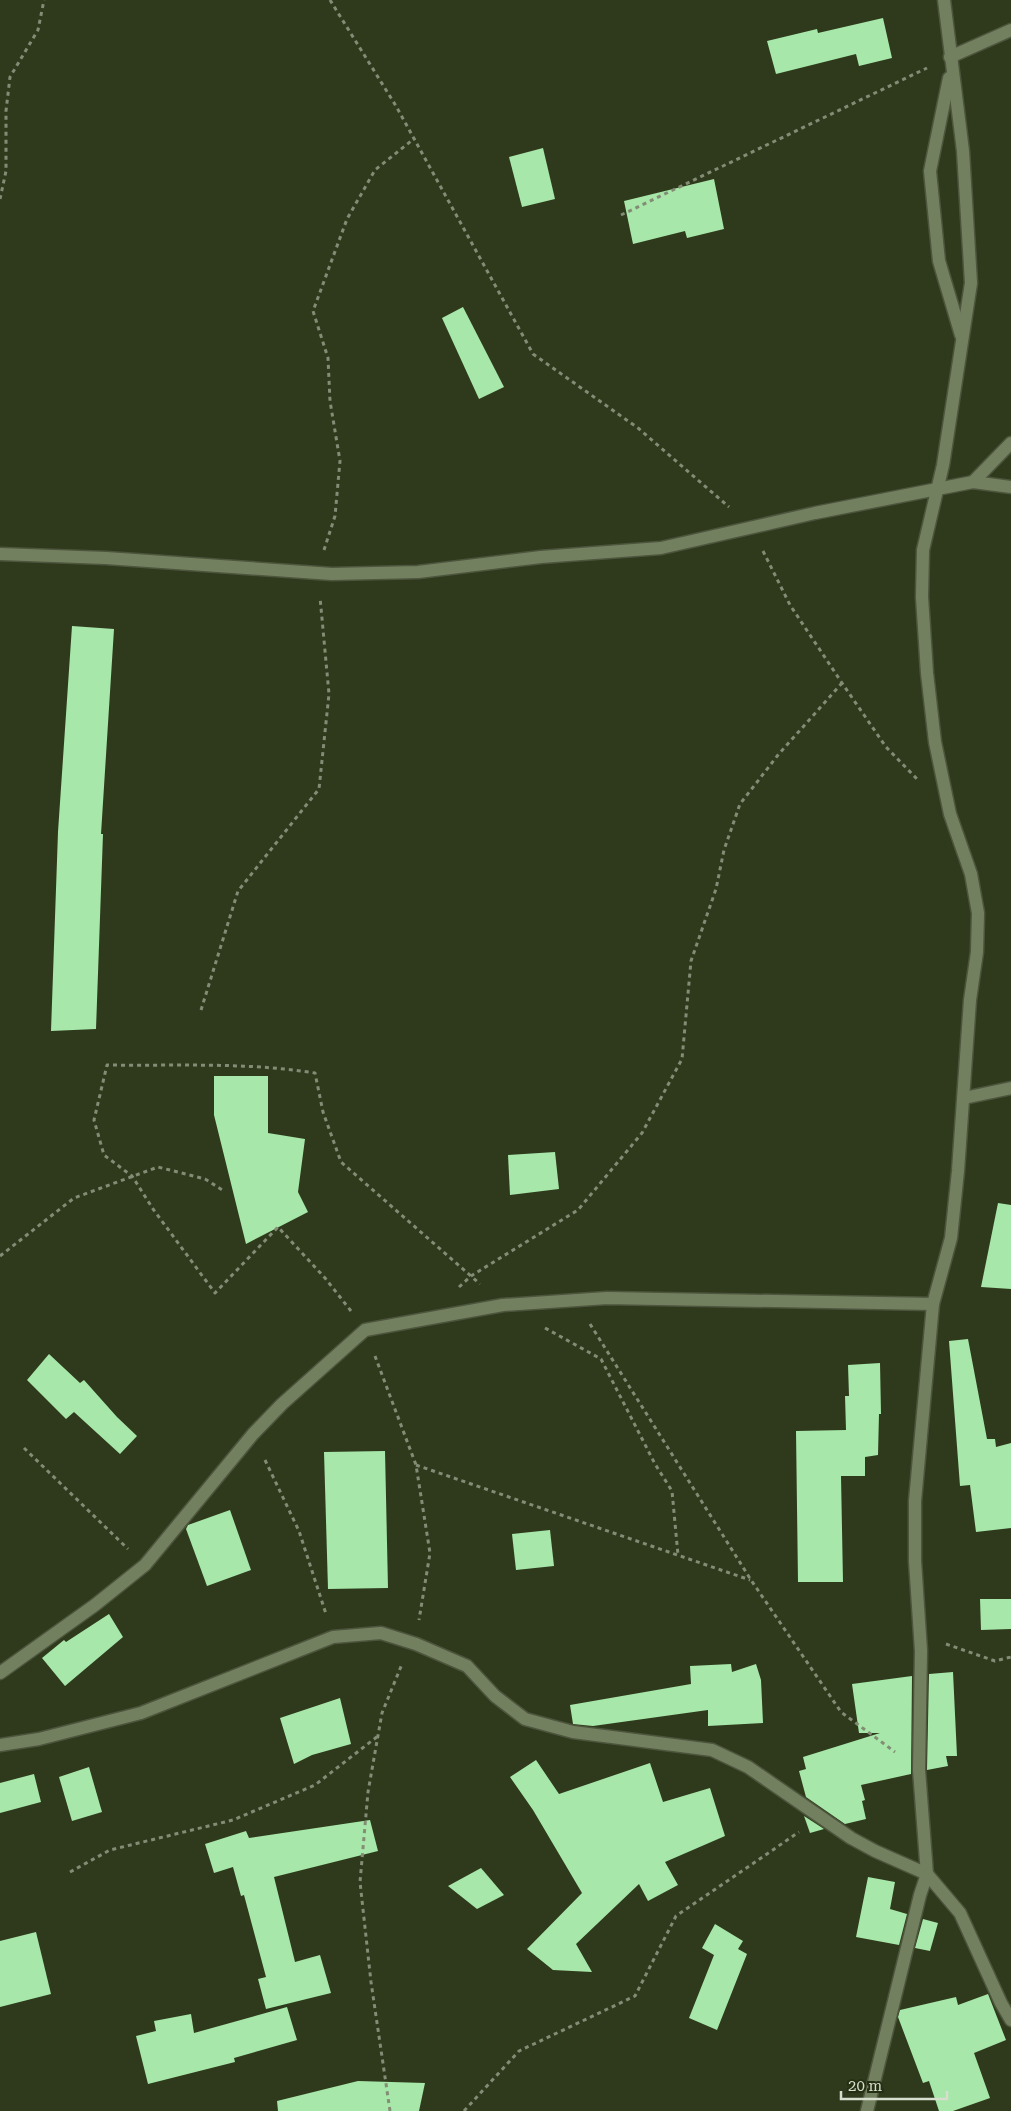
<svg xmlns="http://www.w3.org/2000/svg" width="1011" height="2111" font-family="'Roboto Serif',serif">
	<rect width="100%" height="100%" fill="#2f3a1d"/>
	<g fill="#a7e7a9">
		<polygon points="883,18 892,58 859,66 856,54 776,74 767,41 817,29 818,33"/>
		<polygon points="543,148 555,199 522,207 509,157"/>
		<polygon points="714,179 724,229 687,238 685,231 633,244 624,201"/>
		<polygon points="463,307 504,387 479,399 442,318"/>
		<polygon points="72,626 114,629 101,834 103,834 96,1029 51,1031 58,832"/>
		<polygon points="214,1076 268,1076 268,1133 305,1139 298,1192 308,1212 246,1244 214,1115"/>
		<polygon points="555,1152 559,1189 510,1195 508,1155"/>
		<polygon points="998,1203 1011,1205 1011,1289 981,1287"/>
		<polygon points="968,1339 987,1439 995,1439 996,1447 1011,1443 1011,1528 976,1532 970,1485 960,1486 949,1341"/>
		<polygon points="49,1354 80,1383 84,1380 117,1417 137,1436 120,1454 74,1412 66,1419 27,1380"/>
		<polygon points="880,1363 881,1414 879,1414 878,1455 865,1457 865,1476 841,1476 843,1582 798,1582 796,1431 846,1430 845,1396 849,1396 848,1365"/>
		<polygon points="385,1451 388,1588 328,1589 324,1452"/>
		<polygon points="230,1510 251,1570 207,1586 186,1529 188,1525"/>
		<polygon points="550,1530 554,1566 516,1570 512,1534"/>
		<polygon points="980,1599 1011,1599 1011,1629 981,1630"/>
		<polygon points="109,1614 123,1637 65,1686 42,1658 64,1640 66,1642"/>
		<polygon points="731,1664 732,1672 756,1664 761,1680 763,1723 708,1726 708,1710 593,1726 573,1724 570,1705 691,1684 690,1666"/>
		<polygon points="953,1672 957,1756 946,1756 948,1766 927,1770 929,1674"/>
		<polygon points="912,1676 911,1774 861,1785 865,1800 862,1801 866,1819 845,1824 806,1797 799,1771 806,1769 803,1757 880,1733 859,1733 852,1684"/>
		<polygon points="340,1698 351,1744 312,1755 294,1764 280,1718"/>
		<polygon points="536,1760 559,1794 650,1763 663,1802 710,1788 725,1836 665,1862 678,1885 648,1901 639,1884 576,1944 592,1972 553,1970 527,1949 582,1893 533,1810 510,1777"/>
		<polygon points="89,1767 102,1812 72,1821 59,1777"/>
		<polygon points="34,1774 41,1802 0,1813 0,1783"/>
		<polygon points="804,1816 824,1829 810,1833"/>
		<polygon points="370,1820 378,1851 274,1877 295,1962 320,1955 331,1993 266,2009 258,1979 266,1977 244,1895 241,1896 233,1867 214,1873 205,1844 246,1831 249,1838"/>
		<polygon points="481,1868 504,1895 477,1909 448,1886"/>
		<polygon points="868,1877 895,1882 890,1909 907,1914 899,1945 856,1937"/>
		<polygon points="923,1919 938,1923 930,1951 915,1948"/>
		<polygon points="715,1924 743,1941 738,1949 747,1954 717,2030 689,2018 714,1955 702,1948"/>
		<polygon points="36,1932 51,1994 0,2007 0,1941"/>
		<polygon points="988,1994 1006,2040 974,2053 990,2098 953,2111 939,2111 929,2081 923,2083 898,2017 900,2010 956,1997 958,2005"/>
		<polygon points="287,2007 297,2040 234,2058 235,2062 148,2084 136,2036 156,2031 154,2021 191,2014 194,2033"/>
		<polygon points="358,2081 425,2083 419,2111 278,2111 277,2101"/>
	</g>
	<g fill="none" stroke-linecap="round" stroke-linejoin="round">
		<defs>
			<g id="street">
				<polyline points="950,57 1011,30"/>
				<polyline points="949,78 930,171 939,261 961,335"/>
				<polyline points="973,482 1011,443"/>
				<polyline points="0,554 106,558 332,574 418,572 541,557 661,548 815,513 973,482 1011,487"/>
				<polyline points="964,1098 1011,1088"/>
				<polyline points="0,1673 95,1605 145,1565 253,1434 282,1404 365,1330 503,1305 607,1298 933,1304"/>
				<polyline points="0,1745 39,1739 141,1713 333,1637 381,1633 416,1644 467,1666 495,1696 525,1719 573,1732 712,1750 748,1767 851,1838 875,1851 927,1874 960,1913 1001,2003 1011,2020"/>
				<polyline points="867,2111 920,1895 927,1874 919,1770 921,1651 915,1561 915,1501 933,1304 951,1238 958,1171 970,1000 977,952 978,913 971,874 950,814 935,742 927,673 922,597 923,550 943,465 971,283 963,151 944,0"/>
			</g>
		</defs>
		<use href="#street" stroke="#4d563d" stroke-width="15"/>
		<g stroke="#838c75" stroke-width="3" stroke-dasharray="4 4" stroke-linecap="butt">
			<polyline points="330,0 396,106 533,354 638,428 729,507"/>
			<polyline points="0,199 6,171 6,111 10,77 38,30 44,0"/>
			<polyline points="621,215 927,68"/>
			<polyline points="324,550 335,516 340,461 330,401 328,358 313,311 347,219 375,170 415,138"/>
			<polyline points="763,551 790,605 842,683 886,747 917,779"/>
			<polyline points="201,1010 238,891 319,789 329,694 320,597"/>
			<polyline points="0,1256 74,1198 158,1167 205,1179 224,1191"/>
			<polyline points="459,1287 471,1276 578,1210 642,1133 682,1059 691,961 716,889 724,850 740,804 778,755 842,683"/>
			<path d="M351 1311 325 1278 278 1227 215 1293 153 1209 132 1176 104 1155 94 1120 107 1065C177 1066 246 1062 315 1073L323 1112 341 1162 480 1284"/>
			<polyline points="590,1324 751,1580 841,1712 895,1752"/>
			<polyline points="545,1328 601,1359 655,1464 672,1491 678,1555"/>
			<polyline points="375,1356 416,1465 430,1553 419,1620"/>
			<polyline points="24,1448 128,1549"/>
			<polyline points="265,1460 299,1531 326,1614"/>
			<polyline points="416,1465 750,1580"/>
			<polyline points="946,1644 995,1661 1011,1657"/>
			<polyline points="70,1872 110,1850 233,1820 315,1785 378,1736"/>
			<polyline points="390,2111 371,1982 360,1882 368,1792 382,1713 402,1664"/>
			<polyline points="464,2111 519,2051 635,1996 676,1916 799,1832"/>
		</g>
		<use href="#street" stroke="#738060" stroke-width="12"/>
	</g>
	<path d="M841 2091v8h106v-8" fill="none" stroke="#d7decd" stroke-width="2.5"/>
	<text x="848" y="2091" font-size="15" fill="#d7decd" stroke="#253013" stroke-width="4" paint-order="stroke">20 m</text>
</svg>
